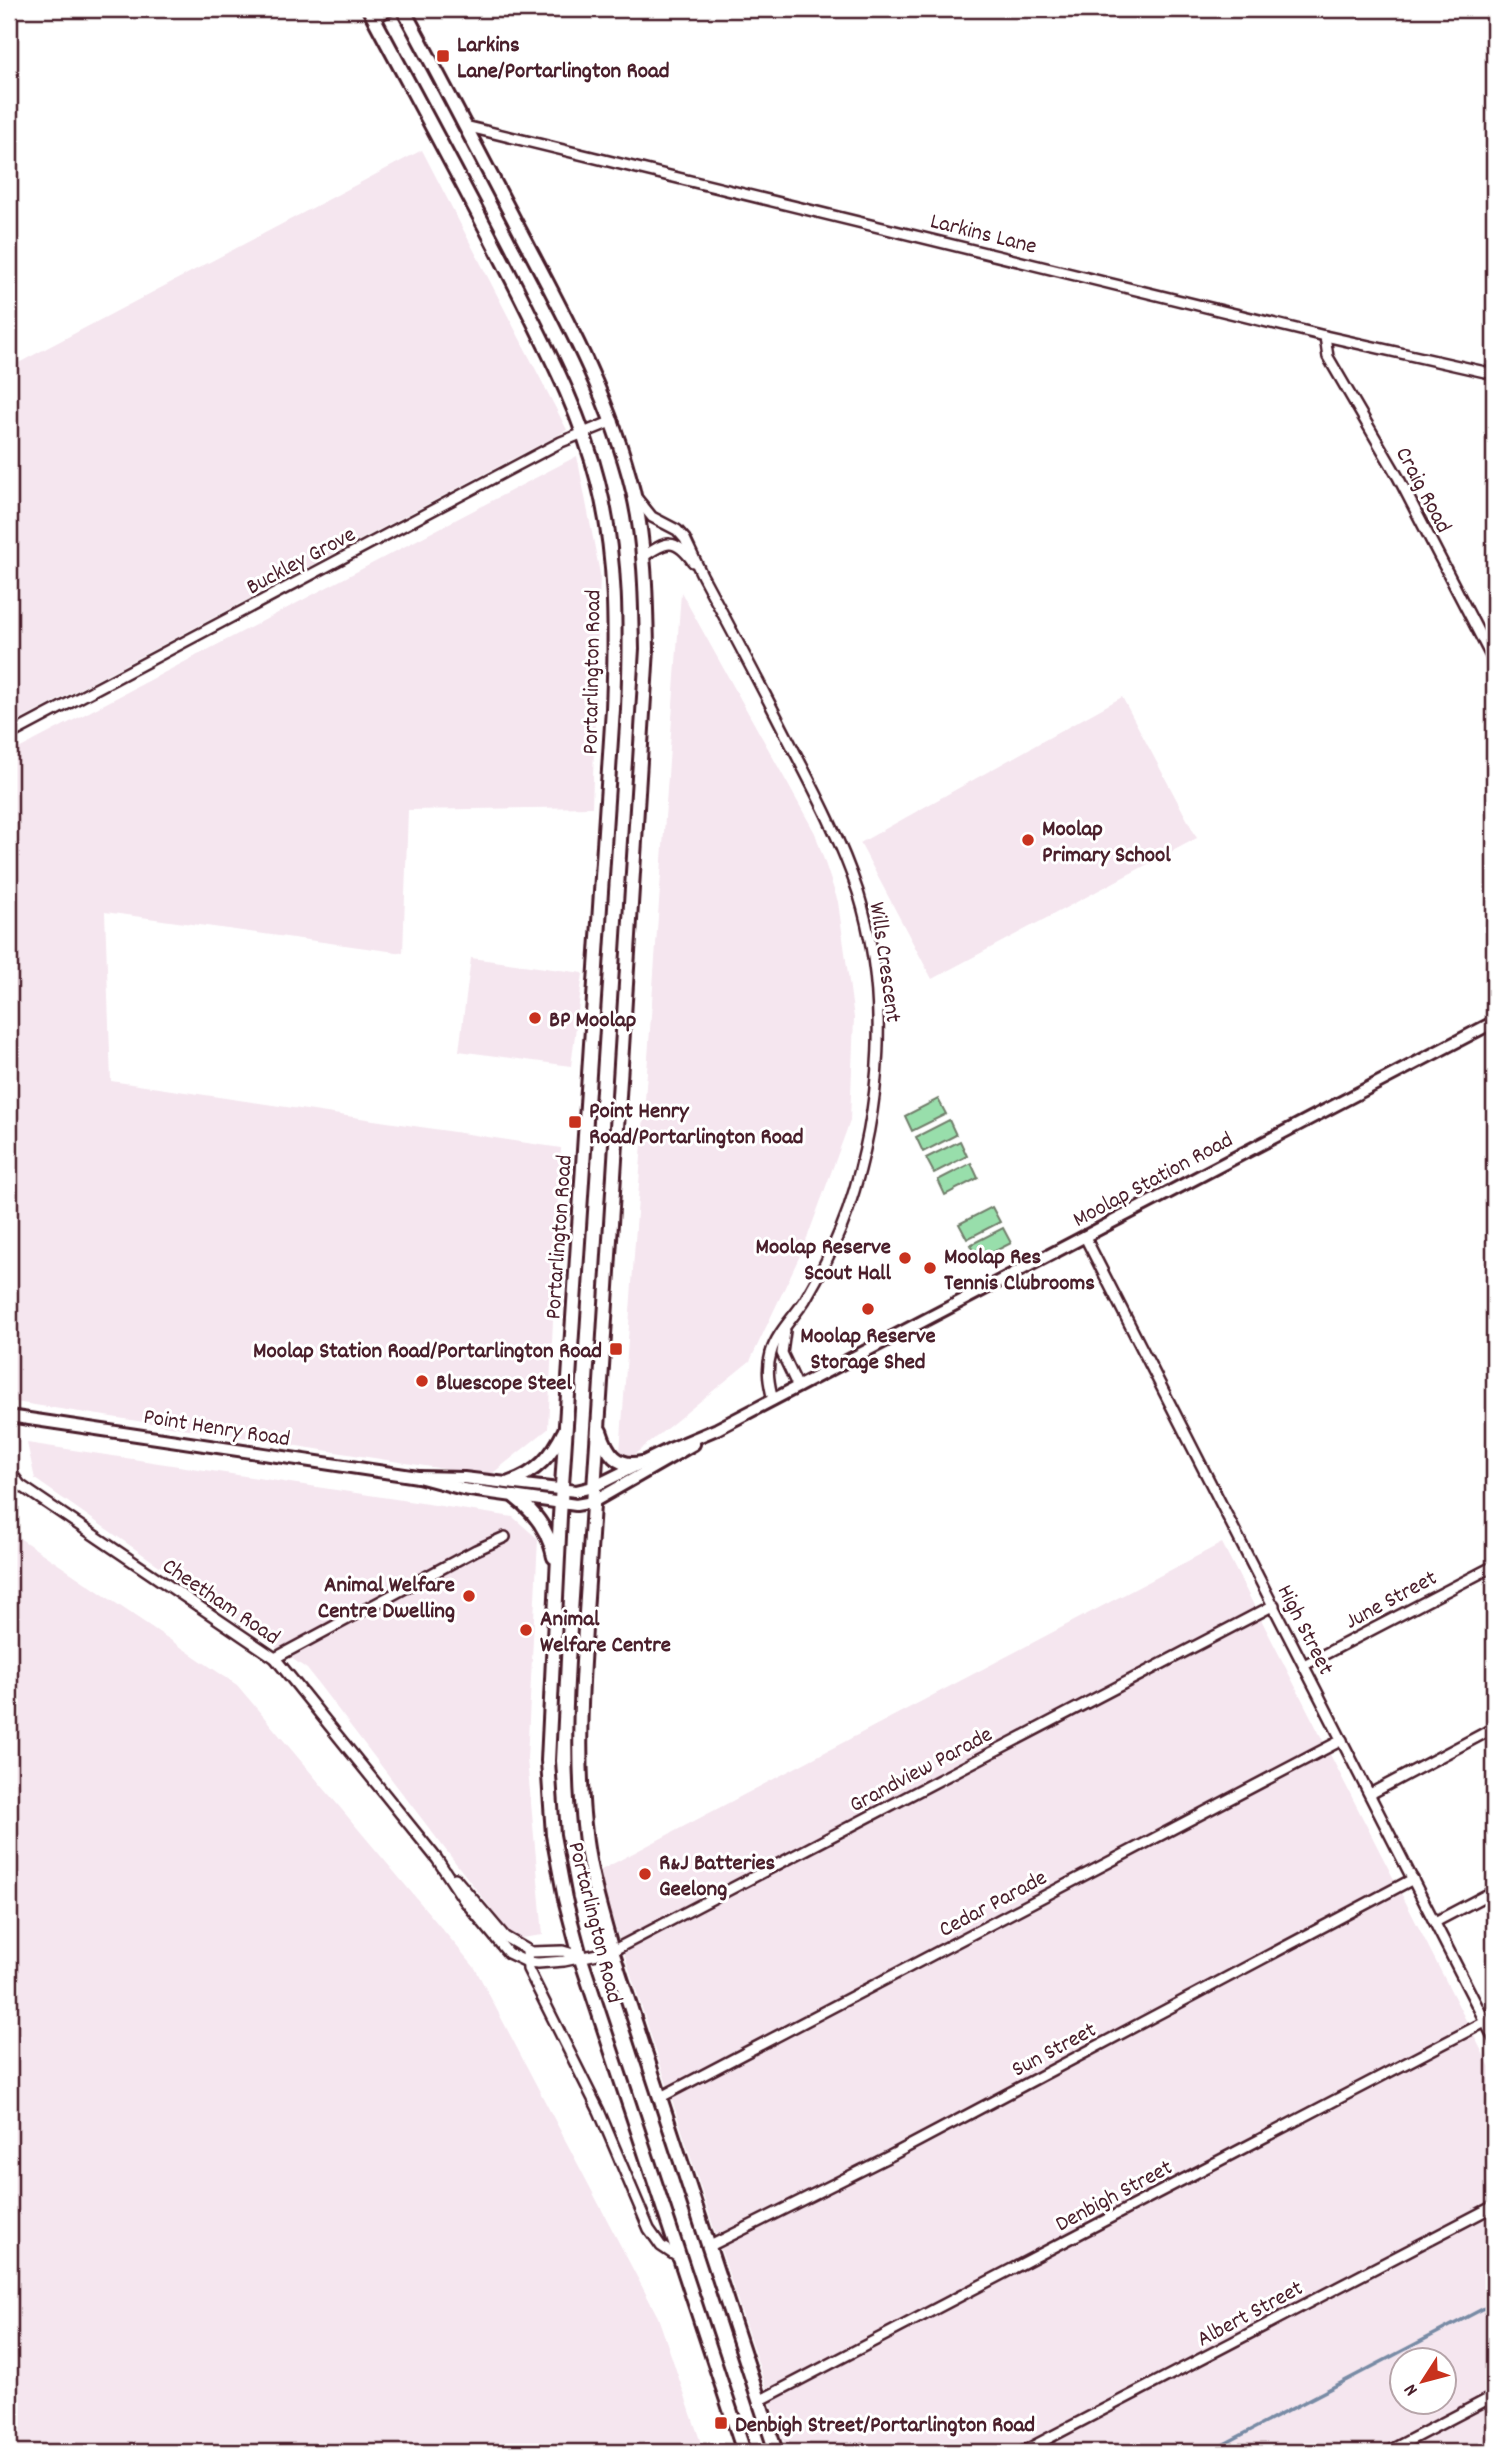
<svg xmlns="http://www.w3.org/2000/svg" width="1503" height="2461" font-family="Dekko,sans-serif">
	<rect width="100%" height="100%" fill="#fff"/>
	<filter id="ink" filterUnits="userSpaceOnUse"><feTurbulence type="fractalNoise" baseFrequency=".0143" numOctaves="2"/><feDisplacementMap in="SourceGraphic" scale="14" xChannelSelector="R" yChannelSelector="G"/><feConvolveMatrix kernelMatrix="1 2 1 2 8 2 1 2 1" color-interpolation-filters="sRGB"/></filter>
	<g filter="url(#ink)">
		<g fill="#f5e6ef" fill-rule="evenodd">
			<polygon points="422,150 567,430 9,726 9,368"/>
			<polygon points="577,456 600,574 592,807 408,810 403,953 105,912 111,1081 561,1148 548,1429 489,1476 9,1401 9,754"/>
			<polygon points="681,592 815,833 838,902 854,1018 850,1121 803,1249 750,1361 619,1467"/>
			<polygon points="1122,697 1197,838 932,979 860,843"/>
			<polygon points="471,958 583,973 571,1066 459,1051"/>
			<polygon points="27,1443 513,1517 538,1539 527,1759 543,1935 514,1939 307,1669 35,1479"/>
			<polygon points="9,1531 237,1685 475,1968 658,2317 704,2452 9,2452"/>
			<path d="M1222 1543 1494 2075V2452H787L602 1886 601 1870ZM1402 2360H1444V2402H1402Z"/>
		</g>
		<g fill="#98deab" stroke="#717e6b" stroke-width="2">
			<polygon points="938,1099 946,1114 912,1131 905,1116"/>
			<polygon points="949,1120 956,1135 923,1152 916,1137"/>
			<polygon points="960,1141 967,1156 934,1173 926,1158"/>
			<polygon points="971,1163 978,1178 945,1195 938,1180"/>
			<polygon points="992,1207 1000,1222 967,1239 959,1224"/>
			<polygon points="1003,1228 1011,1243 978,1260 970,1245"/>
		</g>
		<g fill="none" stroke-linecap="round" stroke-linejoin="round">
			<polyline stroke="#788ba5" stroke-width="3.5" points="1209,2452 1494,2303"/>
			<defs>
				<g id="minor">
					<polyline points="374,18 392,9"/>
					<polyline points="465,126 1325,336 1494,374"/>
					<polyline points="1325,336 1328,357 1398,477 1494,662"/>
					<path d="M635 496 652 517 677 530 685 539 702 575C731 629 760 684 788 739 814 789 840 838 858 892 890 995 882 1109 848 1210 837 1241 822 1271 805 1300 794 1317 776 1334 771 1353 766 1370 769 1384 773 1400"/>
					<path d="M643 557C666 541 675 537 693 562"/>
					<polyline points="9,735 561,442 613,421"/>
					<polyline points="1085,1237 1494,2039"/>
					<polyline points="785,1331 782,1353 798,1387"/>
					<polyline points="9,1470 20,1485 275,1658 437,1859 464,1900 508,1953 527,1962 538,1963 564,1961 612,1951 1274,1605"/>
					<polyline points="275,1658 476,1550 505,1537"/>
					<polyline points="1304,1665 1494,1566"/>
					<polyline points="1370,1794 1494,1728"/>
					<polyline points="455,1878 505,1937 531,1952 563,1951 580,1956"/>
					<polyline points="1435,1922 1494,1891"/>
					<polyline points="527,1951 528,1969 599,2111 649,2229 661,2246 679,2258"/>
					<polyline points="659,2098 1342,1740"/>
					<polyline points="708,2247 890,2156 1413,1879"/>
					<polyline points="759,2401 1485,2022"/>
					<polyline points="1022,2452 1494,2206"/>
					<polyline points="1387,2452 1494,2396"/>
				</g>
				<g id="tertiary">
					<polyline points="9,1416 418,1477 463,1489 576,1505 593,1502 694,1444"/>
					<polyline points="418,1477 464,1478 576,1491 593,1487 672,1448 717,1429 1494,1022"/>
					<path d="M509 1482C537 1473 552 1455 564 1430"/>
				</g>
				<g id="secondary">
					<path d="M369 9C419 103 470 196 518 291 549 353 581 414 598 482 617 556 616 632 613 709L560 1516 548 1761 553 1835 565 1899 580 1956 744 2452"/>
					<path d="M403 9C444 85 484 162 524 239 567 320 611 401 633 491 645 542 646 596 647 649 634 883 619 1117 603 1351 597 1438 591 1525 586 1613 581 1689 576 1766 586 1842 591 1879 602 1915 612 1951L776 2452"/>
					<path d="M600 1431C607 1453 617 1468 641 1463"/>
					<path d="M515 1497C535 1512 549 1531 554 1557"/>
				</g>
			</defs>
			<use href="#minor" stroke="#4a1f2b" stroke-width="14"/>
			<use href="#tertiary" stroke="#4a1f2b" stroke-width="16"/>
			<use href="#secondary" stroke="#4a1f2b" stroke-width="18"/>
			<use href="#minor" stroke="#fff" stroke-width="9"/>
			<use href="#tertiary" stroke="#fff" stroke-width="10"/>
			<use href="#secondary" stroke="#fff" stroke-width="12"/>
		</g>
	</g>
	<g fill="#c8321e" stroke="#fff" stroke-width="2.5">
		<rect x="436" y="49" width="14" height="14" rx="3.5"/>
		<circle cx="1028" cy="840" r="7"/>
		<circle cx="535" cy="1018" r="7"/>
		<rect x="568" y="1115" width="14" height="14" rx="3.5"/>
		<circle cx="905" cy="1258" r="7"/>
		<circle cx="930" cy="1268" r="7"/>
		<circle cx="868" cy="1309" r="7"/>
		<rect x="609" y="1342" width="14" height="14" rx="3.5"/>
		<circle cx="422" cy="1381" r="7"/>
		<circle cx="469" cy="1596" r="7"/>
		<circle cx="526" cy="1630" r="7"/>
		<circle cx="645" cy="1874" r="7"/>
		<rect x="714" y="2416" width="14" height="14" rx="3.5"/>
	</g>
	<g text-anchor="middle" stroke-width="6" stroke-linejoin="round" paint-order="stroke">
		<g font-size="23" font-weight="bold" fill="#4a1f2b" stroke="#fff" text-anchor="start">
			<text x="457" y="51">Larkins<tspan x="457" dy="26">Lane/Portarlington Road</tspan></text>
			<text x="1042" y="835">Moolap<tspan x="1042" dy="26">Primary School</tspan></text>
			<text x="549" y="1026">BP Moolap</text>
			<text x="589" y="1117">Point Henry<tspan x="589" dy="26">Road/Portarlington Road</tspan></text>
			<text x="891" y="1253" text-anchor="end">Moolap Reserve<tspan x="891" dy="26">Scout Hall</tspan></text>
			<text x="944" y="1263">Moolap Res<tspan x="944" dy="26">Tennis Clubrooms</tspan></text>
			<text x="868" y="1342" text-anchor="middle">Moolap Reserve<tspan x="868" dy="26">Storage Shed</tspan></text>
			<text x="602" y="1357" text-anchor="end">Moolap Station Road/Portarlington Road</text>
			<text x="436" y="1389">Bluescope Steel</text>
			<text x="455" y="1591" text-anchor="end">Animal Welfare<tspan x="455" dy="26">Centre Dwelling</tspan></text>
			<text x="540" y="1625">Animal<tspan x="540" dy="26">Welfare Centre</tspan></text>
			<text x="659" y="1869">R&amp;J Batteries<tspan x="659" dy="26">Geelong</tspan></text>
			<text x="735" y="2431">Denbigh Street/Portarlington Road</text>
		</g>
		<g font-size="23" fill="#4a1f2b" stroke="#fff">
			<text transform="translate(984 232) rotate(14)" y="8">Larkins Lane</text>
			<text transform="translate(1425 489) rotate(62)" y="8">Craig Road</text>
			<text transform="translate(300 559) rotate(-28)" y="8">Buckley Grove</text>
			<text transform="translate(590 672) rotate(-89)" y="8">Portarlington Road</text>
			<text transform="translate(887 962) rotate(82)" y="8">Wills Crescent</text>
			<text transform="translate(1152 1178) rotate(-28)" y="8">Moolap Station Road</text>
			<text transform="translate(557 1237) rotate(-86)" y="8">Portarlington Road</text>
			<text transform="translate(217 1426) rotate(9)" y="8">Point Henry Road</text>
			<text transform="translate(1390 1598) rotate(-28)" y="8">June Street</text>
			<text transform="translate(222 1600) rotate(34)" y="8">Cheetham Road</text>
			<text transform="translate(1307 1629) rotate(63)" y="8">High Street</text>
			<text transform="translate(920 1768) rotate(-28)" y="8">Grandview Parade</text>
			<text transform="translate(992 1902) rotate(-28)" y="8">Cedar Parade</text>
			<text transform="translate(597 1922) rotate(76)" y="8">Portarlington Road</text>
			<text transform="translate(1053 2048) rotate(-28)" y="8">Sun Street</text>
			<text transform="translate(1113 2194) rotate(-28)" y="8">Denbigh Street</text>
			<text transform="translate(1249 2312) rotate(-28)" y="8">Albert Street</text>
		</g>
	</g>
	<rect width="1503" height="2461" fill="none" stroke="#fff" stroke-width="35"/>
	<rect x="18" y="18" width="1468" height="2426" fill="none" stroke="#4a1f2b" stroke-width="2.5" filter="url(#ink)"/>
	<g transform="translate(1423 2381) rotate(234)"><circle r="33" fill="#ffffff" stroke="#b7a5aa" stroke-width="2"/>
	<path d="M0-5L12 26L0 18L-12 26Z" fill="#c8321e"/>
	<text y="-10" font-size="19" font-weight="bold" text-anchor="middle" fill="#4a1f2b">N</text>
	</g>
</svg>
